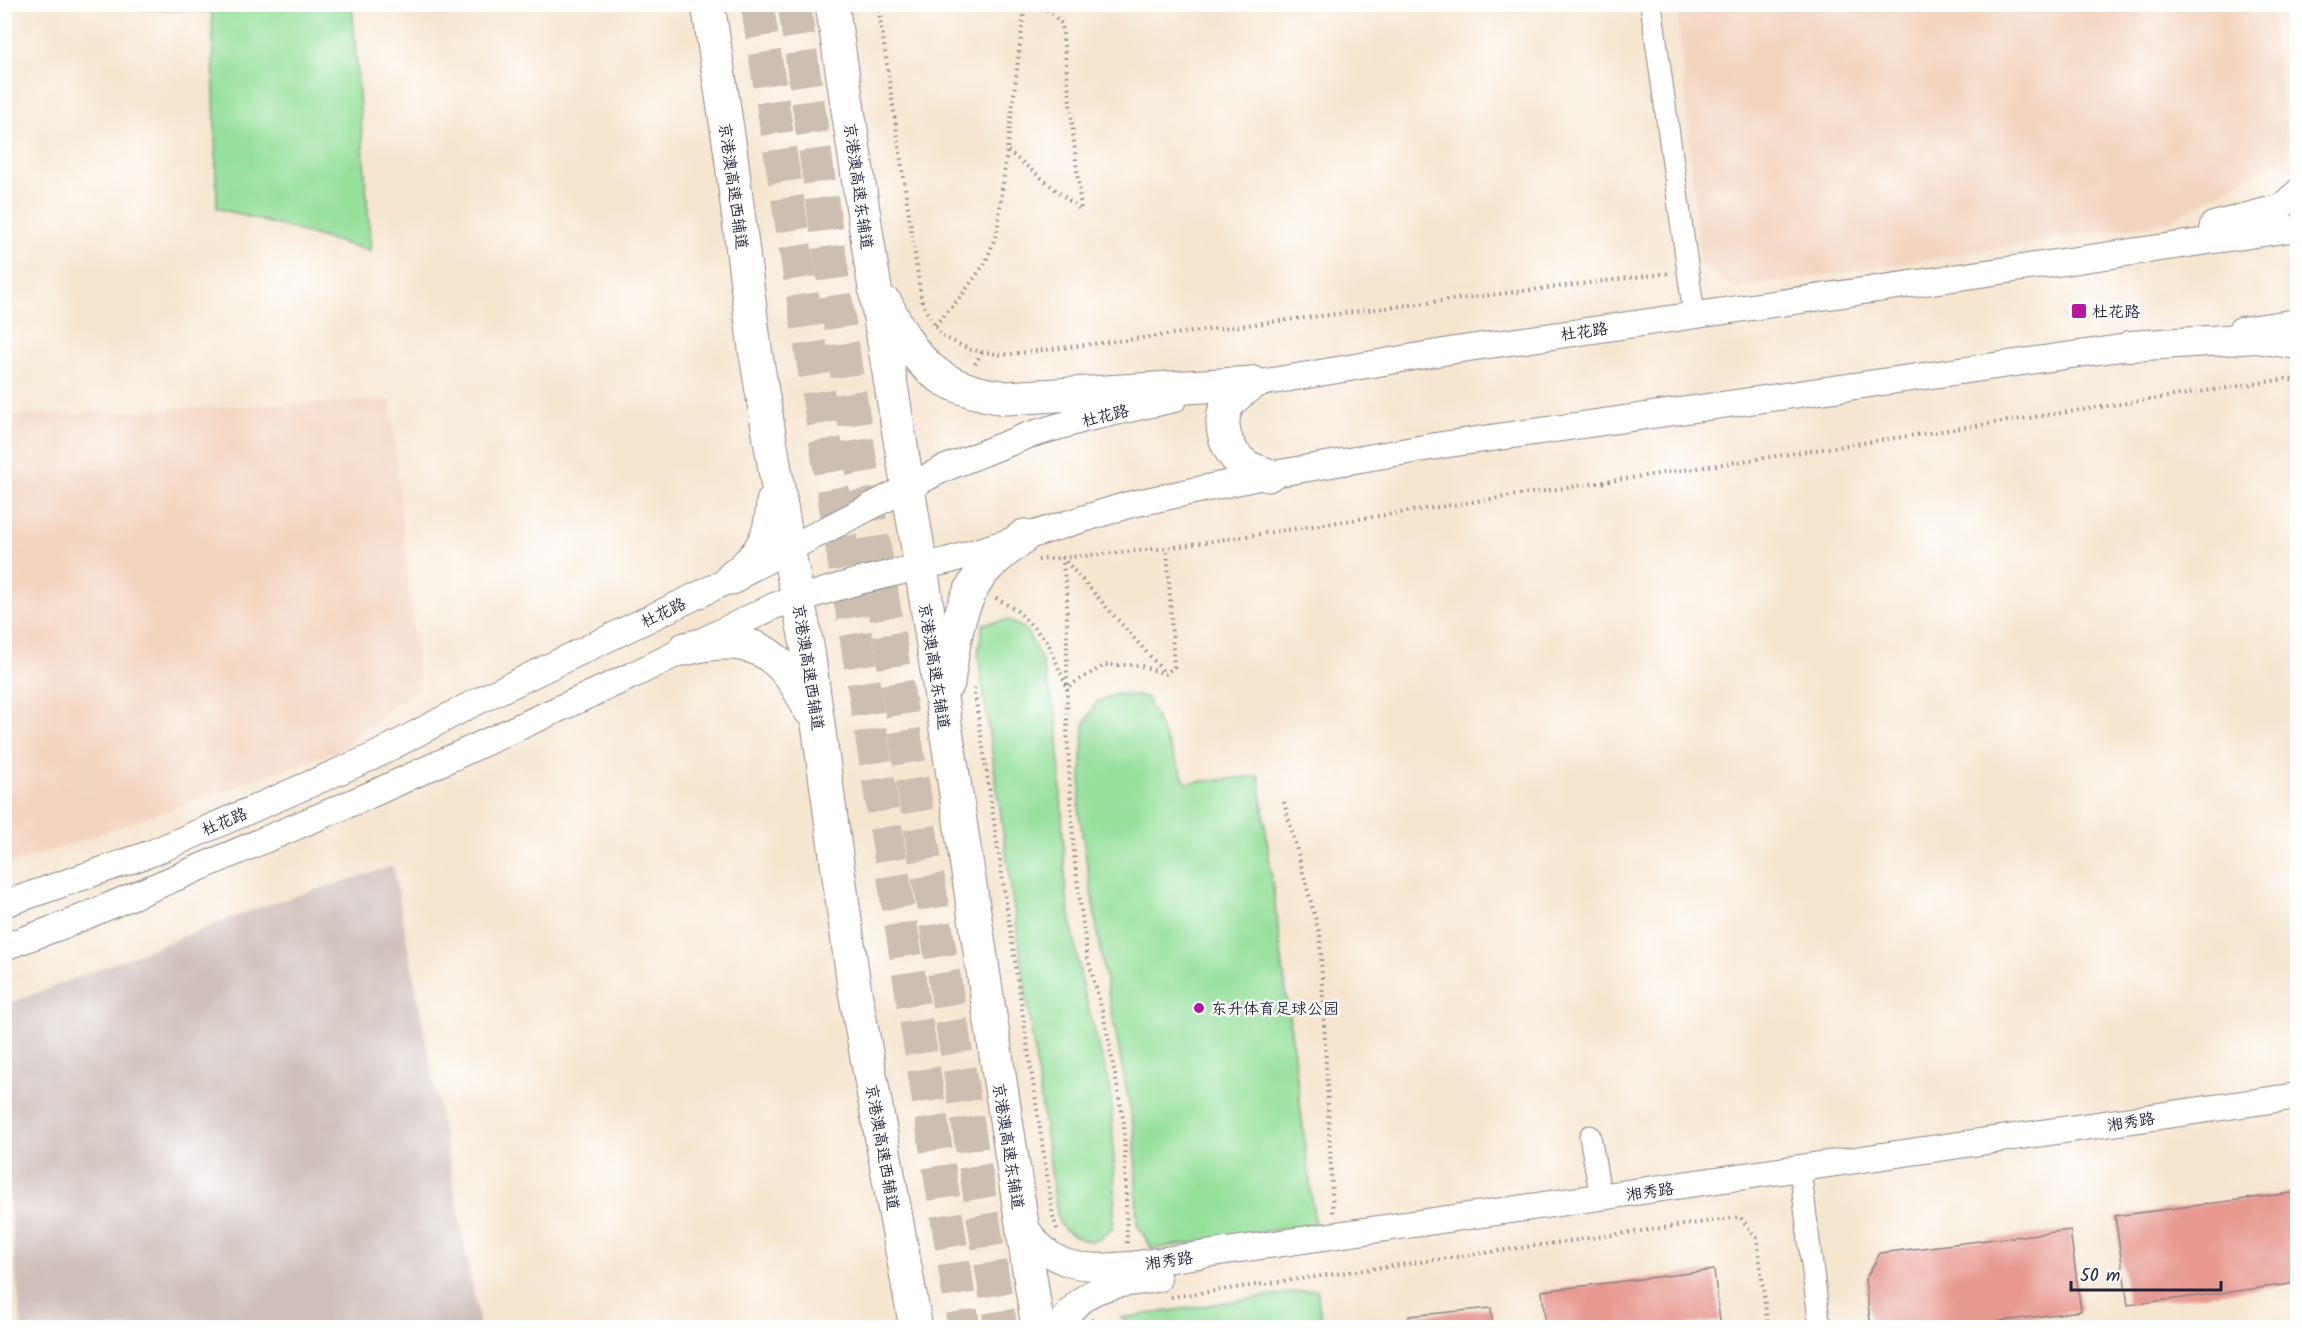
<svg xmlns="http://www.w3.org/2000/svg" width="2302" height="1332" font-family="Kalam,'LXGW WenKai TC',sans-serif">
	<rect width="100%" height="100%" fill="#fff"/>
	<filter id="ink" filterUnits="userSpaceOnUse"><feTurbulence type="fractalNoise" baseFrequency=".0167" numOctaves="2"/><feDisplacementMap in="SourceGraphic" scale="12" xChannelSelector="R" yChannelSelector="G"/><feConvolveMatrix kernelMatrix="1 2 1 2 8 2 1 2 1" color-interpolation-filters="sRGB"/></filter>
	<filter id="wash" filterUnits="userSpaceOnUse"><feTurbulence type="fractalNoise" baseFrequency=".008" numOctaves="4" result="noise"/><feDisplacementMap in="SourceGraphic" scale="24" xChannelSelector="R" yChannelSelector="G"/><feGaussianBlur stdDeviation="1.35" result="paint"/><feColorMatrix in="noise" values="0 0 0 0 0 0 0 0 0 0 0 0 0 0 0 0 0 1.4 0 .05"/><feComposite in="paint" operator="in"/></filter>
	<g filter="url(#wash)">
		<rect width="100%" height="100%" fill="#f6e6d0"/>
		<g fill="#f3d4bf">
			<polygon points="1677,5 2271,5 2288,155 2167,222 1735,289 1700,263"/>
			<polygon points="390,400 419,687 337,751 5,867 5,416"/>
		</g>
		<polygon fill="#cfc0bb" points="393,866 480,1327 21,1327 5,1151 5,1005 260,907"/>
		<g fill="#96e09b" stroke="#5c816b" stroke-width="1.5">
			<polygon points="140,5 352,5 371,251 217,208 212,11 141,9"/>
			<path d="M1009 620 1026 630 1041 659 1057 718 1066 893 1083 989 1111 1091 1115 1192 1113 1228C1099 1241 1093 1245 1075 1236 1063 1229 1065 1232 1058 1220L978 654 983 624Z"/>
			<polygon points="1117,694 1146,697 1186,783 1259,776 1315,1224 1152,1249 1137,1224 1135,1135 1102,960 1079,813 1084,726 1096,702"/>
			<polygon points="1317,1289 1322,1327 1136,1327 1121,1318"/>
		</g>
		<g id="blocks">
			<g fill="#e79990">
				<polygon points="2298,1192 2298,1283 2128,1305 2115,1216"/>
				<polygon points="2070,1230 2081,1311 1944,1328 1871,1328 1865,1280 1880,1253"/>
				<polygon points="1714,1270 1720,1321 1665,1328 1546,1328 1542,1291"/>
				<polygon points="1491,1308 1493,1328 1409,1328 1409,1316"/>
			</g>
		</g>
	</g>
	<g filter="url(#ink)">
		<use href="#blocks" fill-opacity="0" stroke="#8c8486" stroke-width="1.5"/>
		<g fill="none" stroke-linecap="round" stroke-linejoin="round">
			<g stroke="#ccbfb2" stroke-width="33" stroke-dasharray="33 16" stroke-linecap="butt">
				<polyline points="757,4 964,1328"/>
				<polyline points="794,4 848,383 1001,1328"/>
			</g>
			<defs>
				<g id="minor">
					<polyline points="1651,4 1694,315"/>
					<polyline points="1590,1136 1601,1198"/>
					<polyline points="1800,1169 1820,1328"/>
				</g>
				<g id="tertiary">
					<polyline points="2213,225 2281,207 2298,192"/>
					<polyline points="2241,330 2298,322"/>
					<polyline points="1237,387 1455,350 2298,228"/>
					<polyline points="4,904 152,853 372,757 472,704 727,581 943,469 1029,435 1088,418 1174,399"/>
					<polyline points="4,947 67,924 370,795 633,675 774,606 859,581 950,560 1128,505 1268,475 1442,445 2149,344"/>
					<path d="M1022 1222C1053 1270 1077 1269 1130 1265L2298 1096"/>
					<path d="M1059 1328C1085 1283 1112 1286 1158 1279"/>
				</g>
				<polyline id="secondary" points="2130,346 2256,338 2298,344"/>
				<g id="primary">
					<polyline points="708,4 730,148 755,349 788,548 808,651 854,986 916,1328"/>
					<polyline points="832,4 872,270 921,567 1038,1328"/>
					<path d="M886 304C915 364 939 390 1007 398L1253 383"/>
					<path d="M1253 383C1244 389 1234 395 1228 404 1216 425 1227 453 1246 466 1252 470 1261 472 1268 475"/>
					<path d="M732 578C761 555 771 539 773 502"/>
					<path d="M685 649C750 632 782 650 810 710"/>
					<path d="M948 683C953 644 959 596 988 566 999 555 1012 546 1024 536"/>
				</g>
			</defs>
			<use href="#minor" stroke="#8c8486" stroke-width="23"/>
			<use href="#tertiary" stroke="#8c8486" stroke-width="28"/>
			<use href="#secondary" stroke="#8c8486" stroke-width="32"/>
			<use href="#primary" stroke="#8c8486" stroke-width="35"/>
			<g stroke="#8c8486" stroke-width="4" stroke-dasharray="1.5 4.5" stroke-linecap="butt">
				<polyline points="878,4 922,303 940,335 971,350 1003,355 1670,273"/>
				<polyline points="1008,151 1081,210 1062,24 1042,4"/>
				<polyline points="935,325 958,300 986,262 997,232 1025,4"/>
				<polyline points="975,364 982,352"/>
				<polyline points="1062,557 1067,594 1067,730 1074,855 1087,955 1106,1026 1124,1123 1127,1244"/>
				<polyline points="1062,557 1165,673"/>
				<polyline points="1038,560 1167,548 2286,379 2298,381"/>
				<polyline points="996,598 1019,612 1048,643 1067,687 1105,665 1138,665 1165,674 1174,667 1167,548"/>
				<polyline points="974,688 1053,1216 1057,1229"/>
				<polyline points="1284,802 1320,936 1333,1214"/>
				<polyline points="1171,1297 1740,1217 1757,1238 1768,1328"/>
				<polyline points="1091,1320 1119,1328"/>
			</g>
			<use href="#minor" stroke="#fff" stroke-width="21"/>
			<use href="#tertiary" stroke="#fff" stroke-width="26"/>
			<use href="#secondary" stroke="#fff" stroke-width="30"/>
			<use href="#primary" stroke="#fff" stroke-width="33"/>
		</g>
	</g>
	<g fill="#b5179e" stroke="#fff" stroke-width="2">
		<rect x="2071" y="303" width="16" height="16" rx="3"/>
		<circle cx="1199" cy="1008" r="6"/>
	</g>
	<g text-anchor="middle" stroke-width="4.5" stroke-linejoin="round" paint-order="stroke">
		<g font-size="16" fill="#22223b" stroke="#fff">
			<text transform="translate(734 186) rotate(82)" y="6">京港澳高速西辅道</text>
			<text transform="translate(859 186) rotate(82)" y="6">京港澳高速东辅道</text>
			<text transform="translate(1584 331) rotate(-8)" y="6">杜花路</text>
			<text transform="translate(1105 415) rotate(-14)" y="6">杜花路</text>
			<text transform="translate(663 612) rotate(-26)" y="6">杜花路</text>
			<text transform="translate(935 666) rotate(81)" y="6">京港澳高速东辅道</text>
			<text transform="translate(809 667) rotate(81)" y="6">京港澳高速西辅道</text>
			<text transform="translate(224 821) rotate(-23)" y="6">杜花路</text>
			<text transform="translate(2131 1121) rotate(-9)" y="6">湘秀路</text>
			<text transform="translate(1009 1146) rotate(81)" y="6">京港澳高速东辅道</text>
			<text transform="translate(883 1147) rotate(80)" y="6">京港澳高速西辅道</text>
			<text transform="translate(1650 1191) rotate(-8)" y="6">湘秀路</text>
			<text transform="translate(1169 1260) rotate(-8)" y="6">湘秀路</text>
		</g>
		<g font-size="16" fill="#22223b" stroke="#fff" text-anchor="start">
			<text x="2092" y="317">杜花路</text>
			<text x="1211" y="1014">东升体育足球公园</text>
		</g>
	</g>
	<rect width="2302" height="1332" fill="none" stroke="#fff" stroke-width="24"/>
	<path d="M2071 1281v9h150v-9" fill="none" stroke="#22223b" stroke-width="3"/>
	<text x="2080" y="1281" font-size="18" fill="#22223b" stroke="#ffffff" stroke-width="4.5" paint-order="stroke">50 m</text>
</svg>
